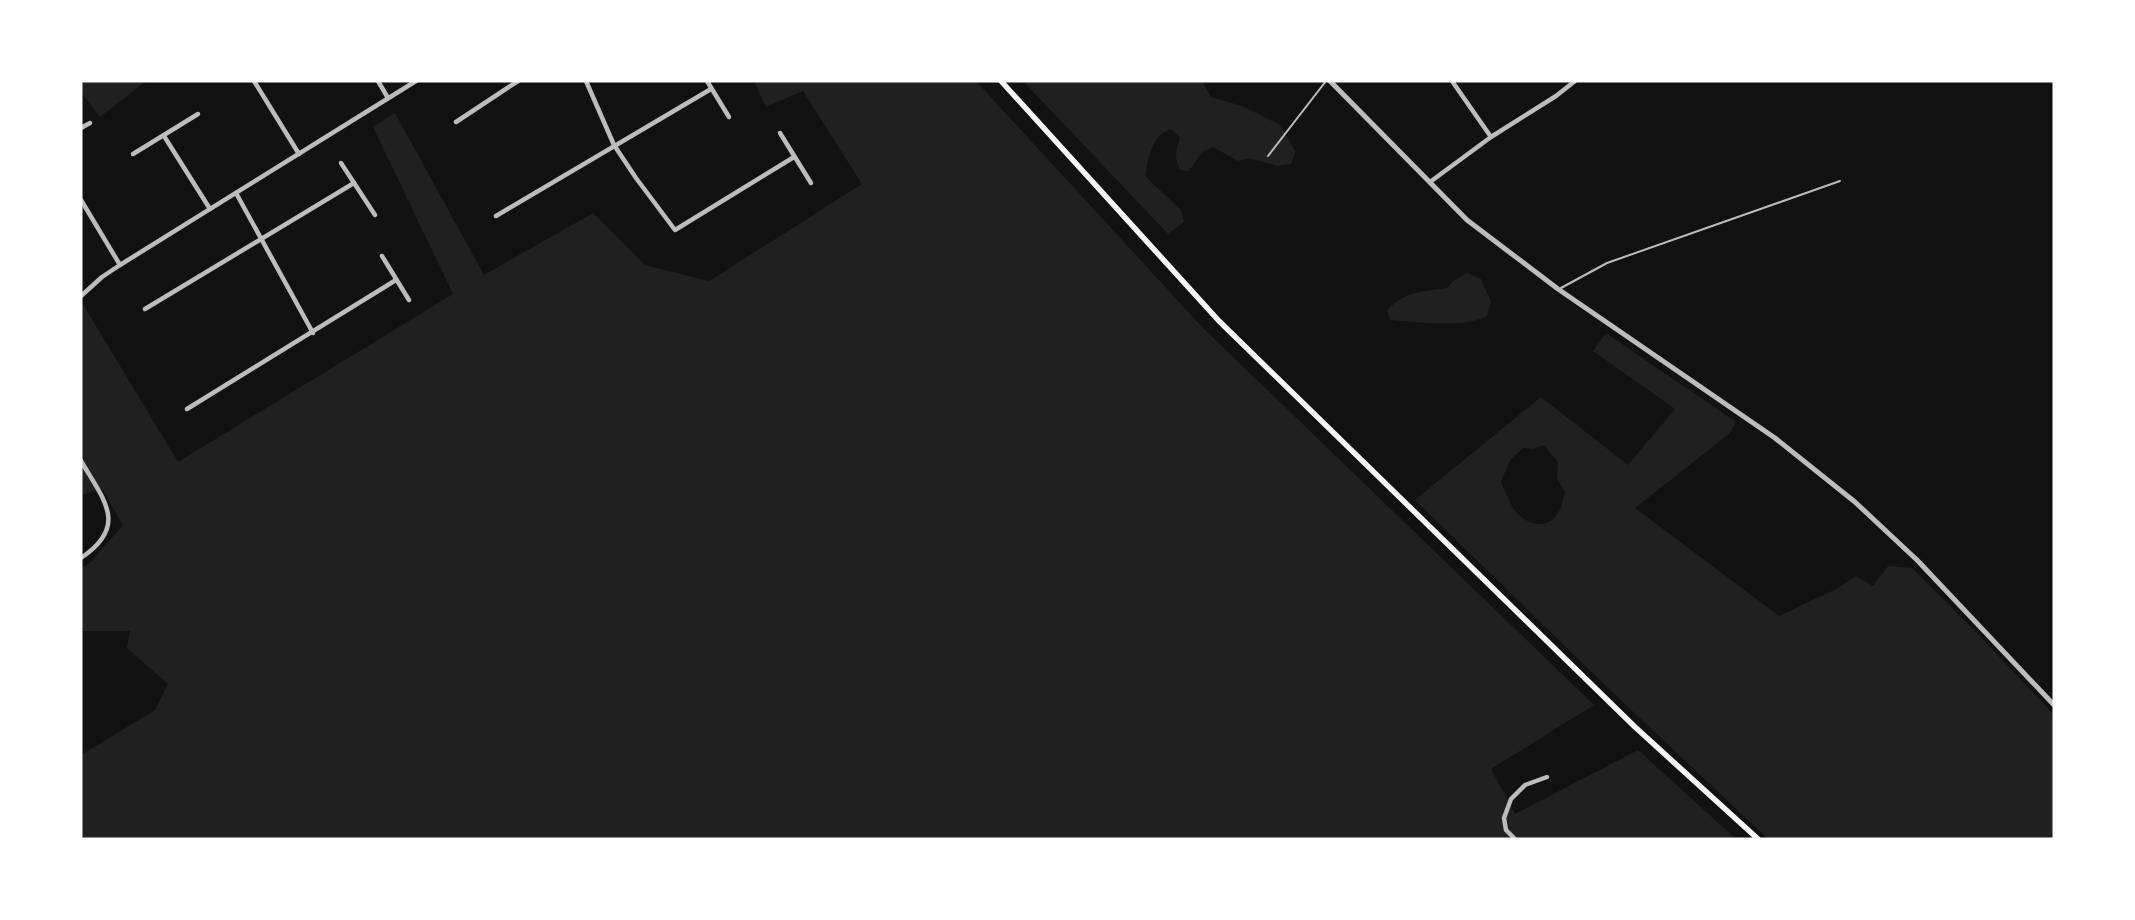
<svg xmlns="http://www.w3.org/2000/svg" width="2135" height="920" font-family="'Titillium Web',sans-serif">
	<rect width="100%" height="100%" fill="#111"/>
	<g fill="#202020" fill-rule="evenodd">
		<polygon points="81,81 146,81 100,117 81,92"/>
		<polygon points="754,81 976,81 1203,328 1594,705 1491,769 1515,814 1638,750 1736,839 81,839 81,755 155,710 168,684 127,648 130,631 81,631 81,568 90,563 123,525 102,489 81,495 81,301 178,462 453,294 373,127 395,113 484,275 593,213 645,265 709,281 862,184 803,91 766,107"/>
		<path d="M1023 81H1202L1211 97 1242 106 1280 125 1296 152 1291 164 1277 166 1248 158 1238 161 1213 147 1202 152 1189 171 1181 170C1173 160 1176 150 1180 138L1173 130C1153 129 1148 161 1145 176L1181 210 1184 222 1168 234Z"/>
		<path d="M1467 273 1481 279 1491 302 1487 316C1466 328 1414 322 1390 320L1387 310C1407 291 1420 292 1447 288L1454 280Z"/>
		<path d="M1606 333 1736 422 1729 434 1635 508 1779 616 1838 588 1856 576 1873 586 1888 566 1912 568 1976 632 2054 715V839H1768L1607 687 1415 500 1541 397 1628 465 1675 409 1593 351ZM1544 445 1558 462 1557 478 1565 492C1563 498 1562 506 1559 511 1548 532 1524 525 1513 508 1508 500 1505 490 1501 482L1510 460 1523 448 1533 449Z"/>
	</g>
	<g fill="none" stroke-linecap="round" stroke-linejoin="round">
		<g stroke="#bcbcbc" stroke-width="2">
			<polyline points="1268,156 1326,81"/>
			<polyline points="1561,288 1607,263 1840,181"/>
		</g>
		<g stroke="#bcbcbc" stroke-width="4.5">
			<polyline points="254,81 299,154"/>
			<polyline points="378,81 388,98"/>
			<polyline points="586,81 614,145 636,178 675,230 794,157"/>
			<polyline points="707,81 729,117"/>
			<polyline points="1452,81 1491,137"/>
			<polyline points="456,122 518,81"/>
			<polyline points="81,128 90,123"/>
			<polyline points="780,133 811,183"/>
			<polyline points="164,136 210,209"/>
			<polyline points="133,154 198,114"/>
			<polyline points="341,163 375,215"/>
			<polyline points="1430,182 1491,137 1556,96 1575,81"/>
			<polyline points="236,193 313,333"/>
			<polyline points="81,200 120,265"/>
			<polyline points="496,216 711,89"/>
			<polyline points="382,256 409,300"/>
			<polyline points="81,296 102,277 120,265 416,81"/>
			<polyline points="145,309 354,183"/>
			<polyline points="187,409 396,280"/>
			<path d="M81 461C104 500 129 526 81 558"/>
			<polyline points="1515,839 1506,830 1504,818 1511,799 1525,785 1547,777"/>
		</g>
		<polyline stroke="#bcbcbc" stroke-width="5" points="1330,81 1467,220 1558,289 1775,438 1855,502 1917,560 2054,705"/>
		<polyline stroke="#f5f5f5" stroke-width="5.5" points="1001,81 1219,321 1635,727 1758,839"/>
	</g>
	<rect width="2135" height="920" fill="none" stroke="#ffffff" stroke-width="165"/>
</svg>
